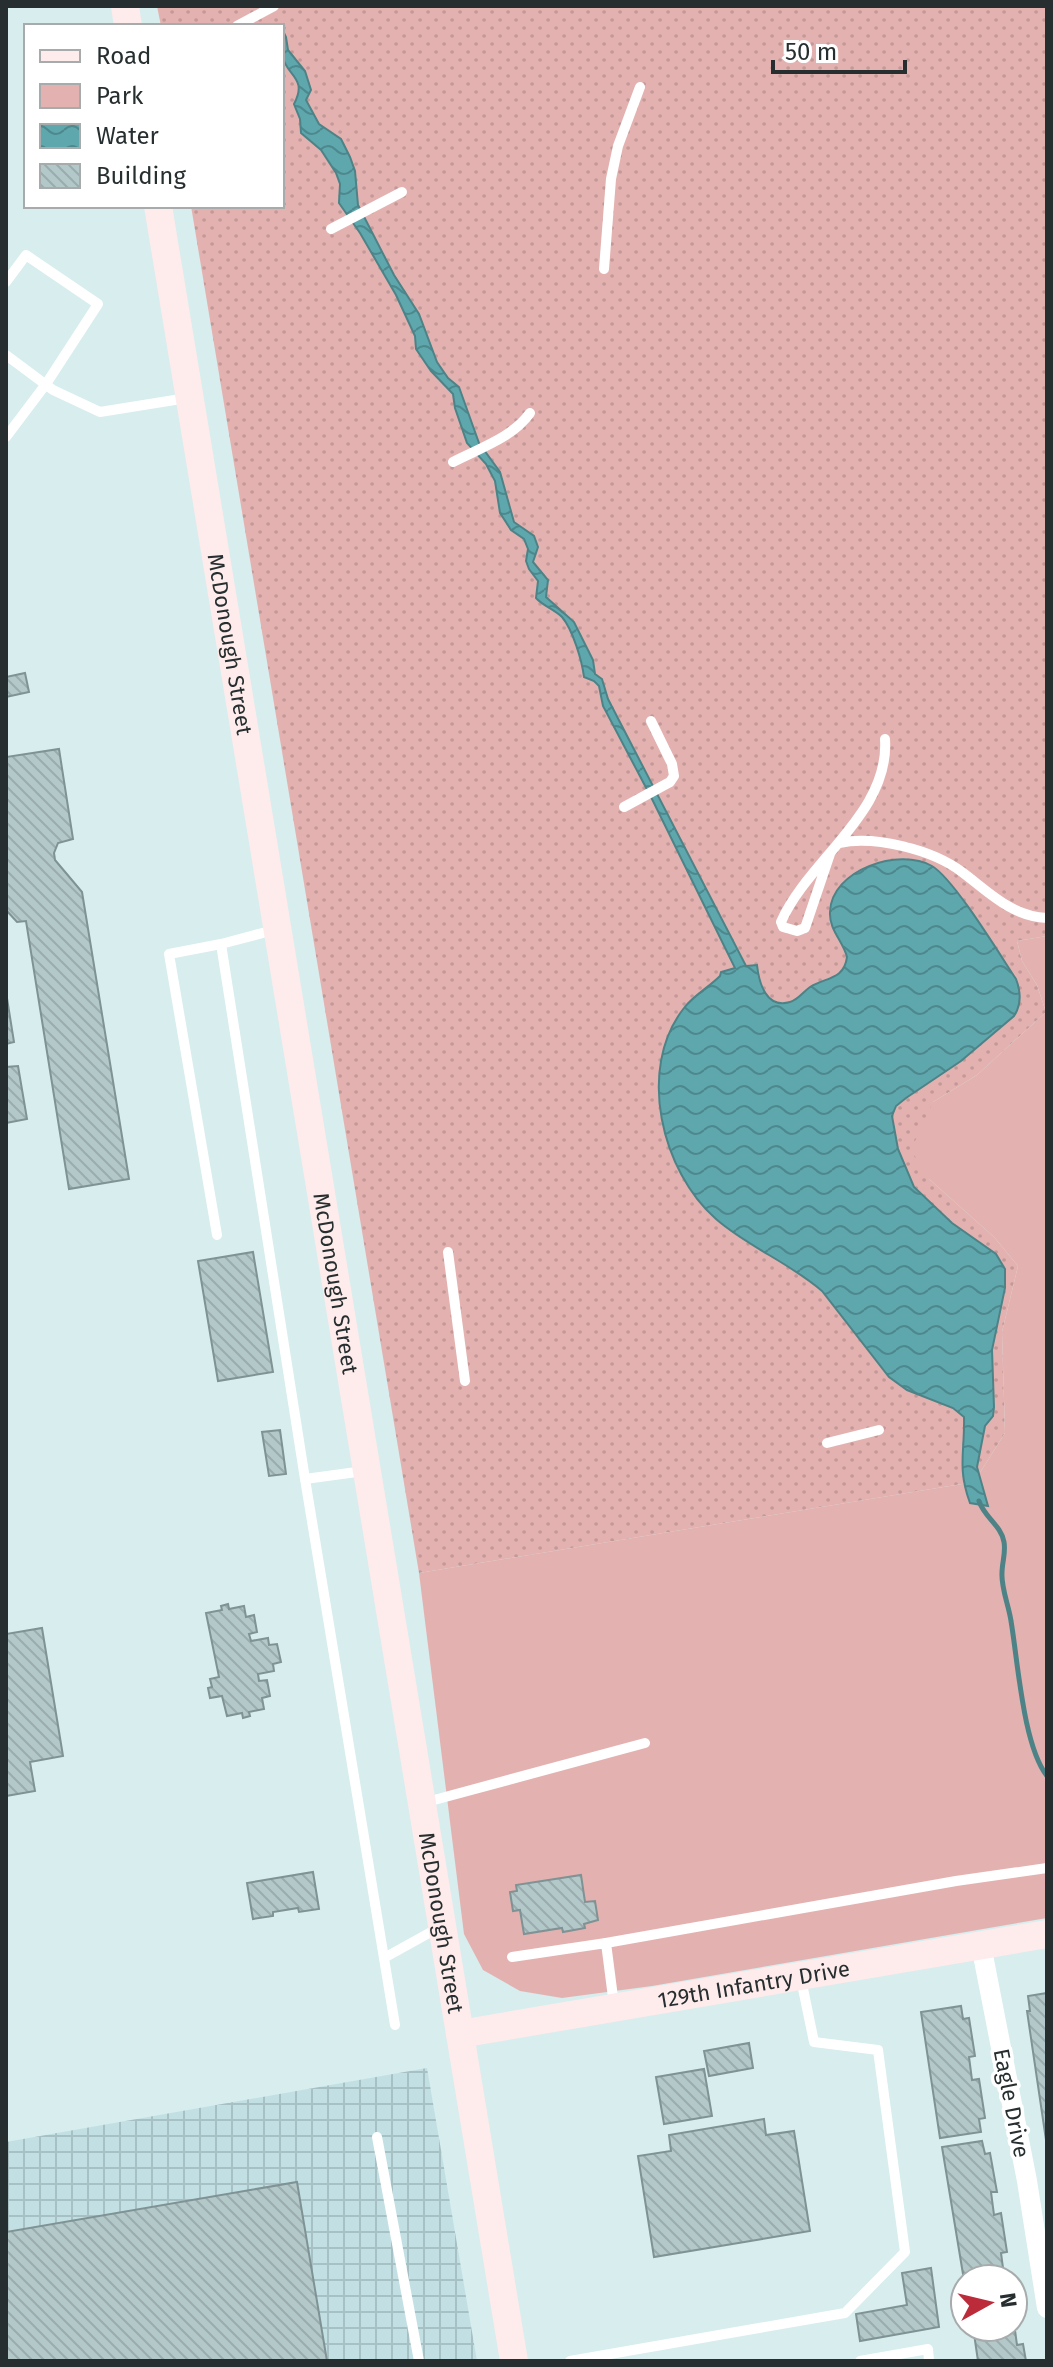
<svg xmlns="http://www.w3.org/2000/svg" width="1053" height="2367" font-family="'Fira Sans',sans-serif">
	<defs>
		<pattern id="industrial-grid" width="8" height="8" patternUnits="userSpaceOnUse" patternTransform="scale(2)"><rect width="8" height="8" fill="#c2e0e3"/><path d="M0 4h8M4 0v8" fill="none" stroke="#a7c0c3"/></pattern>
		<pattern id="grass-dots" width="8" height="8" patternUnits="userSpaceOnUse" patternTransform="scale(2)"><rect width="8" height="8" fill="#e3b2b0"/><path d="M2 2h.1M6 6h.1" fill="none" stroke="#c39998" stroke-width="1.8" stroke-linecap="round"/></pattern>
		<pattern id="water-waves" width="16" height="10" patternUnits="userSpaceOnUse" patternTransform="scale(2)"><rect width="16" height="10" fill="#5ea7ad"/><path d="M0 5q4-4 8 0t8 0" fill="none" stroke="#4d888d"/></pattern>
		<pattern id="building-back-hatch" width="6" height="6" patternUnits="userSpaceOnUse" patternTransform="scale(2)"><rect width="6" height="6" fill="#b3c8c9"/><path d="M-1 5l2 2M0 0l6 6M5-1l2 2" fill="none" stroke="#9aacad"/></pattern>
	</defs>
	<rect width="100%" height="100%" fill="#d7edee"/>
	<polygon fill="url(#industrial-grid)" points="427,2068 477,2361 6,2361 6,2142"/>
	<polygon fill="url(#grass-dots)" points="157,6 1047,6 1047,936 1017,941 1022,961 1037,985 1046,1012 977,1075 933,1102 929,1179 994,1237 1018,1266 1002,1332 1005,1433 974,1482 419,1573 191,206 282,206 282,26 161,26"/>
	<polygon fill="#e3b2b0" points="1047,936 1047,1918 652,1986 562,1998 520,1991 483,1970 464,1934 419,1573 974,1482 1005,1433 1002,1332 1018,1266 994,1237 929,1179 911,1150 933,1102 977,1075 1046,1012 1037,985 1022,961 1017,941"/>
	<path fill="url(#water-waves)" stroke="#4d8387" stroke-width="2" d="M282 29 286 37 288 50 305 71 311 90 306 100 319 124 341 139 350 157 355 171 358 205 394 275 419 314 437 362 448 378 459 387 479 443 500 472 514 522 534 536 538 547 533 562 548 580 546 597 574 622 593 660 595 674 602 679 608 699 746 966 757 965C759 983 766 1009 790 1002 798 1000 803 992 810 987 826 977 844 980 847 957 843 941 829 930 830 912 831 870 899 847 932 866 954 879 1000 955 1016 979 1021 992 1022 1004 1014 1016L961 1061 906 1098 896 1106 892 1116 898 1149 914 1187 952 1223 996 1254 1005 1269V1288L992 1350 994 1407 993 1416 985 1426 977 1467 988 1506 970 1503C957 1468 965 1451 964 1417L953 1408 907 1390 889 1377 822 1291C790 1263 748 1247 716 1219 662 1172 636 1069 684 1008 693 996 709 987 720 976L721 972 735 968 652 799 603 706 599 686 594 681 584 677C582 661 573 630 562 617 554 609 543 606 536 598L538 581 529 569 526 561 528 549 524 539 511 530 500 513 495 481 486 464 467 443 455 408 453 394 431 371 416 349 415 336 396 295 360 233 339 203 340 184 336 173 321 150 301 133 300 119 294 104C308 78 287 76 282 56 280 48 282 38 282 29Z"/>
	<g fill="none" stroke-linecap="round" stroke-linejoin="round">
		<path stroke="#4d8387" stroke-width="5" d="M979 1501C984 1517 1001 1525 1004 1542 1006 1553 1002 1562 1002 1573 1001 1588 1009 1606 1011 1621 1018 1662 1023 1745 1047 1776"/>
	</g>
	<g fill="url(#building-back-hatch)" stroke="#7f9294" stroke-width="2">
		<polygon points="25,673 29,692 6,697 6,677"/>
		<polygon points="59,749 73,839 58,843 54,853 55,860 82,892 129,1179 69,1189 26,921 17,922 6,910 6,757"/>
		<polygon points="6,992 14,1042 6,1044"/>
		<polygon points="18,1066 27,1119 6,1123 6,1067"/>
		<polygon points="253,1252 273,1372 218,1381 198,1261"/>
		<polygon points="280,1430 286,1474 269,1476 262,1432"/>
		<polygon points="228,1604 229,1609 244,1606 246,1617 254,1615 257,1632 249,1634 251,1641 268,1638 269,1645 277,1644 281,1662 273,1664 274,1671 258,1674 259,1681 267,1680 270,1696 262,1698 264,1709 249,1712 250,1716 243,1718 242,1713 227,1716 222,1696 210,1698 208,1688 212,1687 210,1679 219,1677 206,1613 222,1610 221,1606"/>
		<polygon points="42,1628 63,1756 30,1762 35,1791 6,1796 6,1634"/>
		<polygon points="313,1872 319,1909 299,1912 298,1908 273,1912 273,1916 253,1919 247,1883"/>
		<polygon points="581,1875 585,1902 595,1901 598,1920 584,1924 585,1928 563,1932 562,1928 524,1934 520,1910 513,1911 510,1892 517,1891 516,1885"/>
		<polygon points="1047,1993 1047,2140 1046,2140 1027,2011 1030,2011 1028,1996"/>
		<polygon points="961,2006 963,2019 969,2018 975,2056 969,2057 972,2080 979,2079 985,2118 979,2119 981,2132 940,2138 921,2012"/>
		<polygon points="749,2043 753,2068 709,2076 704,2051"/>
		<polygon points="704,2069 712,2116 664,2124 656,2077"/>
		<polygon points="764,2119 766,2135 794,2131 810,2231 654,2257 638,2156 671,2151 669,2135"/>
		<polygon points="982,2141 985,2154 990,2153 997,2192 991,2192 994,2215 1001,2213 1007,2252 1001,2253 1003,2268 963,2274 942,2147"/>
		<polygon points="297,2182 327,2361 6,2361 6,2232"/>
		<polygon points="931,2268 939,2327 860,2341 856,2314 907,2305 902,2273"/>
		<polygon points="1005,2271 1006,2279 965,2279 965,2278"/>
		<polygon points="1013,2284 1019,2322 1014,2323 1017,2345 1023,2344 1026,2361 978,2361 973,2327 1013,2327"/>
	</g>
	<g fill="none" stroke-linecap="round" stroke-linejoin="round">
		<g stroke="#fff" stroke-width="10">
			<polyline points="237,26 274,6"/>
			<polyline points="331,229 402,192"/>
			<polyline points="604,269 611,179 618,146 640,87"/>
			<polyline points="6,282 26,255 98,304 46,384 6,437"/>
			<polyline points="6,355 53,390 100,412 187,398"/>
			<path d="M453 462C480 448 512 438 530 413"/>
			<polyline points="624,807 670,782 674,776 672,764 651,721"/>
			<path d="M839 843C875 835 933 850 962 872 990 893 1011 916 1047 918"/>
			<path d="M830 854 805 928 797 931 783 927 781 922C808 860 890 813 885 739"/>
			<polyline points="274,930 221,944 305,1479 364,1471"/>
			<polyline points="217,1235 169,954 221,944"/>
			<polyline points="448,1252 465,1381"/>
			<polyline points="827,1443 879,1430"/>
			<polyline points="305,1479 395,2025"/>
			<polyline points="423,1803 645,1743"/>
			<polyline points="606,1943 956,1881 1047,1868"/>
			<polyline points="512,1957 606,1943 614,2005"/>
			<polyline points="384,1958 440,1927"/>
			<polyline points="377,2137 419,2361"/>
			<polyline points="570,2361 845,2313 905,2252 878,2050 814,2042 801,1979"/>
			<polyline points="860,2361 928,2349 929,2361"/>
		</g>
		<polyline stroke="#fff" stroke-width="20" points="981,1945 1027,2181 1047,2308"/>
		<g stroke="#feebeb" stroke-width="28">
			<polyline points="125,6 128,26"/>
			<path id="s1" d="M158 206 514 2361"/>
			<path id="s2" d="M460 2034 1047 1934"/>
		</g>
	</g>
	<g text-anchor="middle" stroke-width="7" stroke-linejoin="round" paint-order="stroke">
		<g font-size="22" fill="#262e2f" stroke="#fff">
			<text dy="8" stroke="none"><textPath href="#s1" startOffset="444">McDonough Street</textPath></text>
			<text dy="8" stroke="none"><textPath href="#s1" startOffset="1092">McDonough Street</textPath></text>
			<text dy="8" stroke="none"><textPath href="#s1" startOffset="1740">McDonough Street</textPath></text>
			<text dy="8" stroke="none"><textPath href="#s2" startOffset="298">129th Infantry Drive</textPath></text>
			<text transform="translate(1012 2103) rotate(79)" y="8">Eagle Drive</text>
		</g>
	</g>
	<rect width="1053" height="2367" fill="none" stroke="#262e2f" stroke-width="16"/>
	<rect x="24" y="24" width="260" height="184" fill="#ffffff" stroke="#a8abac" stroke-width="2"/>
	<rect x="40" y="50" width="40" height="12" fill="#feebeb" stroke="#a8abac" stroke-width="2"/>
	<text x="96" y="64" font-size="24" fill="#262e2f">Road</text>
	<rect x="40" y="84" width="40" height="24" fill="#e3b2b0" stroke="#a8abac" stroke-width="2"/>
	<text x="96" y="104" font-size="24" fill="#262e2f">Park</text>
	<rect x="40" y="124" width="40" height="24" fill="url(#water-waves)" stroke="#a8abac" stroke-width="2"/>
	<text x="96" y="144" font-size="24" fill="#262e2f">Water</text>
	<rect x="40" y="164" width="40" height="24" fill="url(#building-back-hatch)" stroke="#a8abac" stroke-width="2"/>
	<text x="96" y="184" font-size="24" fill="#262e2f">Building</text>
	<g transform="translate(989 2303) rotate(82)"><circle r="38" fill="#ffffff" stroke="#a8abac" stroke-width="2"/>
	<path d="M0-6L14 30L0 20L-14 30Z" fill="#bc2b3a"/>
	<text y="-12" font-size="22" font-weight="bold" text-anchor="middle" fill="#262e2f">N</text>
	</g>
	<path d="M773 60v12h132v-12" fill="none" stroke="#262e2f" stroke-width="4"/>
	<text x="785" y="60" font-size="24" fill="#262e2f" stroke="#ffffff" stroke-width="6" paint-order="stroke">50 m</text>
</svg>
